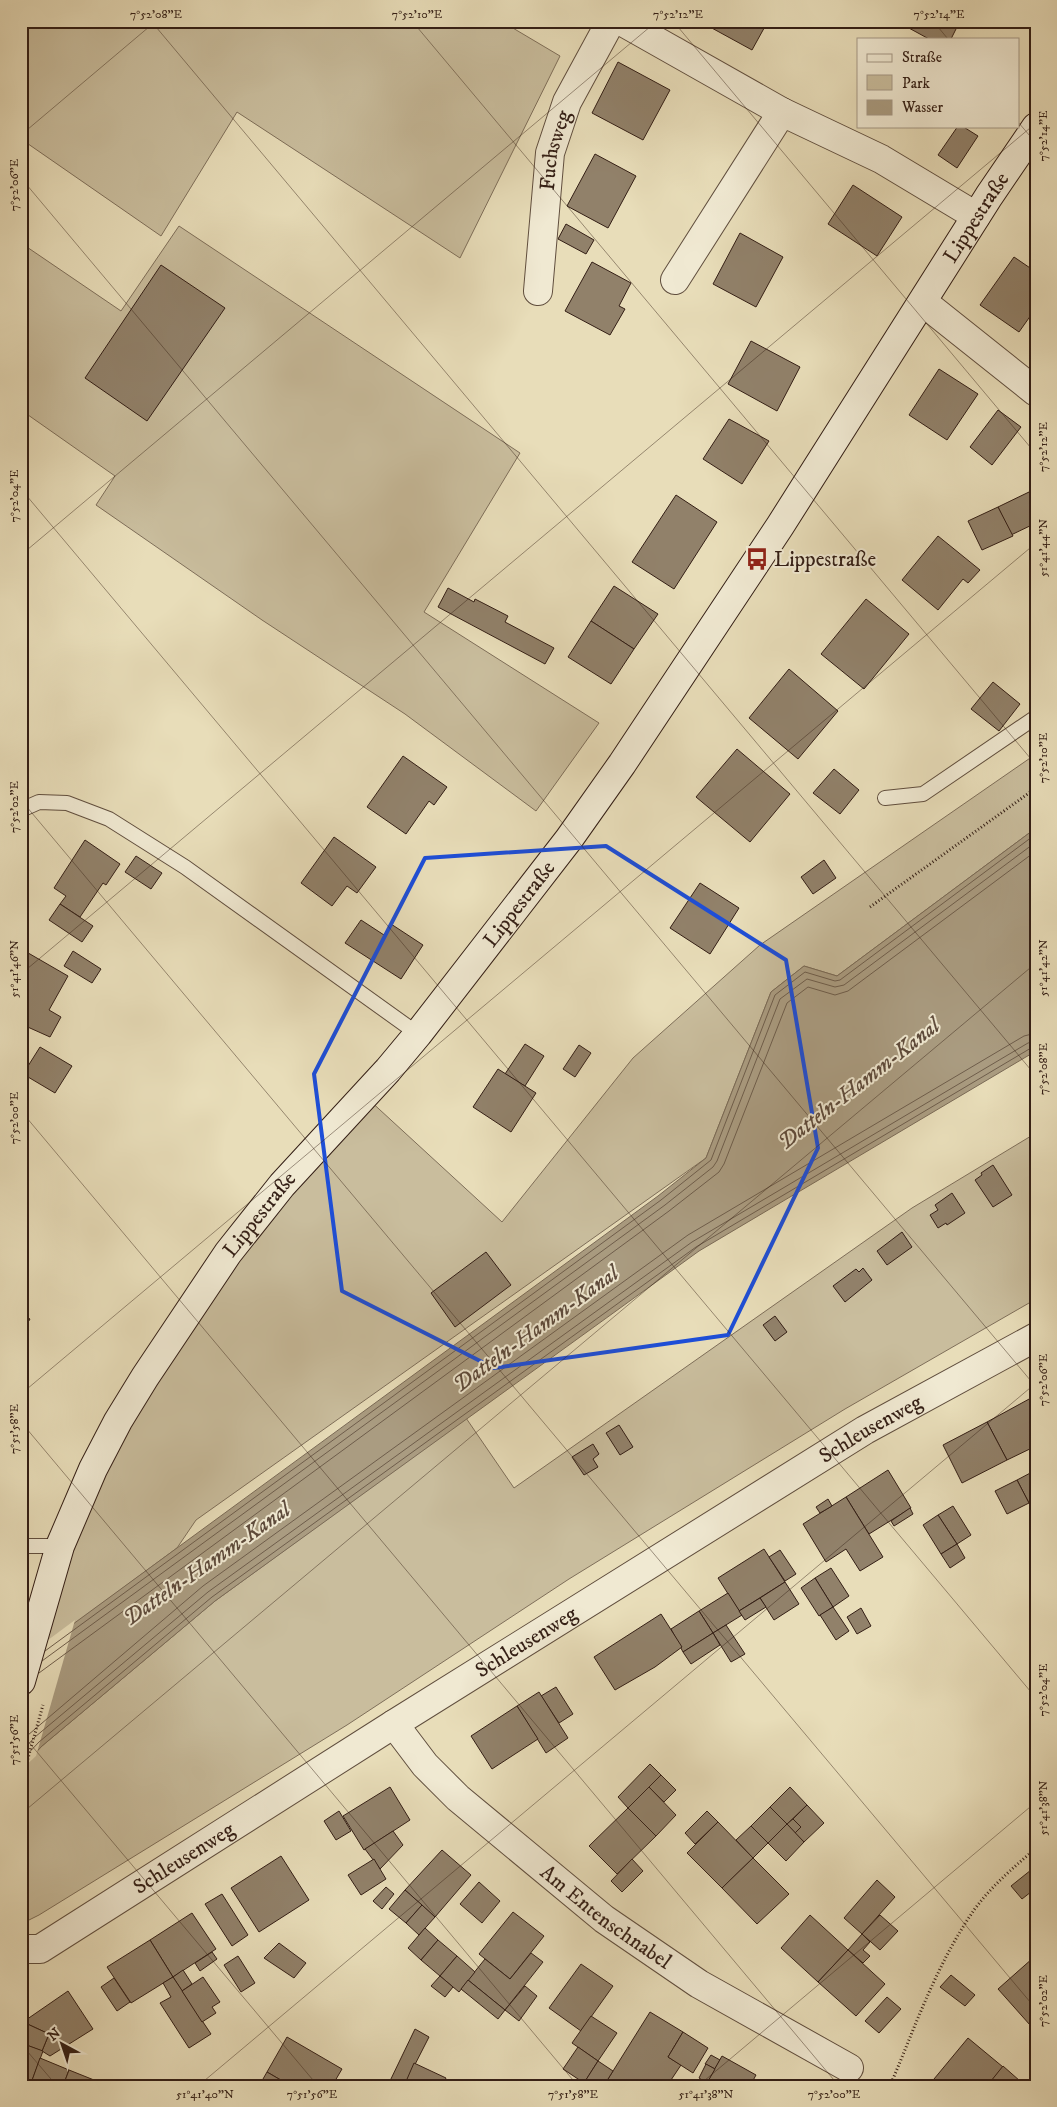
<svg xmlns="http://www.w3.org/2000/svg" width="1057" height="2107" font-family="'IM FELL DW Pica',serif">
	<rect width="100%" height="100%" fill="#e8ddb9"/>
	<filter id="stains"><feTurbulence type="fractalNoise" baseFrequency=".004" numOctaves="4"/><feColorMatrix values="0 0 0 0 .2 0 0 0 0 .09 0 0 0 0 .02 0 0 0 .5 -.17"/></filter>
	<radialGradient id="worn" r=".72"><stop offset=".6" stop-color="#630" stop-opacity="0"/><stop offset="1" stop-color="#630" stop-opacity=".3"/></radialGradient>
	<g fill="#c9bd9d" stroke="#7e6e59">
		<polygon points="21,21 501,21 560,56 460,258 237,112 161,236 21,139"/>
		<polygon points="179,226 520,453 424,612 599,723 536,811 405,714 262,620 96,505 115,476 21,410 21,243 121,311"/>
		<polygon points="1036,754 1036,828 837,976 804,966 771,992 706,1158 196,1520 177,1548 39,1650 69,1555 136,1405 244,1239 367,1098 502,1222 633,1058 760,945"/>
		<polygon points="1036,1133 1036,1299 845,1409 569,1579 347,1725 39,1915 21,1924 21,1768 42,1746 215,1601 466,1418 514,1488 912,1208"/>
	</g>
	<polygon fill="#aa9c81" stroke="#7a6a56" points="1036,828 1036,1051 699,1251 215,1601 42,1746 21,1768 69,1627 658,1196 706,1158 771,992 804,966 837,976"/>
	<polygon fill="#e8ddb9" points="75,1620 36,1756 21,1770 21,1660"/>
	<g fill="none" stroke-linecap="round" stroke-linejoin="round">
		<g stroke="#6e5d4b" stroke-width="1">
			<polyline points="45,1651 661,1200 711,1160 775,995 805,972 835,981 840,980 1036,834"/>
			<polyline points="42,1661 665,1205 713,1167 717,1161 780,999 807,979 835,987 844,985 1036,842"/>
			<polyline points="39,1673 669,1211 719,1172 724,1164 787,1003 808,987 835,995 848,991 1036,851"/>
			<polyline points="21,1741 203,1586 688,1235 1024,1036 1036,1033"/>
			<polyline points="21,1752 35,1737 208,1592 692,1242 1028,1043 1036,1041"/>
			<polyline points="21,1761 39,1742 212,1597 696,1247 1031,1048 1036,1047"/>
		</g>
	</g>
	<g fill="#91816a" stroke="#331e15">
		<polygon points="699,21 768,21 752,50"/>
		<polygon points="896,21 960,21 951,39 929,39"/>
		<polygon points="618,62 670,90 643,140 592,113"/>
		<polygon points="958,126 962,126 978,136 957,168 938,155"/>
		<polygon points="595,154 636,176 608,228 567,206"/>
		<polygon points="853,185 902,217 877,256 828,224"/>
		<polygon points="566,224 594,240 586,254 558,239"/>
		<polygon points="740,233 783,257 756,307 713,284"/>
		<polygon points="1014,257 1036,272 1036,308 1019,332 980,305"/>
		<polygon points="592,262 631,283 619,306 625,309 610,335 565,311"/>
		<polygon points="161,265 225,308 147,421 85,378"/>
		<polygon points="751,341 800,367 777,411 728,384"/>
		<polygon points="939,369 978,394 947,440 909,415"/>
		<polygon points="998,410 1021,427 992,465 970,447"/>
		<polygon points="729,419 769,441 742,484 703,459"/>
		<polygon points="1029,492 1036,506 1036,523 1011,535 998,507"/>
		<polygon points="676,495 717,522 674,589 632,562"/>
		<polygon points="998,507 1013,536 982,550 968,521"/>
		<polygon points="938,536 980,570 968,583 963,579 938,610 902,580"/>
		<polygon points="614,586 658,614 634,649 591,621"/>
		<polygon points="448,588 474,602 475,599 508,616 505,622 554,648 545,664 438,607"/>
		<polygon points="866,599 909,634 864,689 821,654"/>
		<polygon points="591,621 634,649 611,684 568,657"/>
		<polygon points="789,669 838,711 798,759 749,718"/>
		<polygon points="993,682 1020,704 999,731 971,709"/>
		<polygon points="737,749 790,794 750,842 696,797"/>
		<polygon points="403,756 447,787 434,805 429,801 406,834 367,807"/>
		<polygon points="834,769 859,790 840,814 813,793"/>
		<polygon points="334,837 376,867 357,893 347,886 332,906 301,883"/>
		<polygon points="85,840 120,864 106,885 103,883 80,917 60,904 66,896 54,888"/>
		<polygon points="136,856 162,873 151,889 125,872"/>
		<polygon points="824,860 836,878 813,894 801,877"/>
		<polygon points="700,883 739,908 710,954 670,928"/>
		<polygon points="60,904 93,926 82,942 49,920"/>
		<polygon points="361,920 384,935 391,924 423,945 401,979 345,943"/>
		<polygon points="23,950 68,976 49,1010 61,1017 50,1037 21,1024"/>
		<polygon points="73,951 101,969 92,983 64,966"/>
		<polygon points="525,1044 544,1056 525,1086 505,1074"/>
		<polygon points="579,1045 591,1053 575,1077 563,1069"/>
		<polygon points="40,1047 72,1066 55,1093 23,1074"/>
		<polygon points="498,1069 536,1093 511,1132 473,1107"/>
		<polygon points="993,1165 1012,1195 993,1207 975,1180 982,1175 981,1173"/>
		<polygon points="952,1193 965,1213 947,1225 946,1223 938,1228 930,1215 938,1210 935,1205"/>
		<polygon points="902,1232 912,1247 887,1265 877,1251"/>
		<polygon points="486,1252 511,1285 455,1327 431,1293"/>
		<polygon points="863,1268 872,1280 845,1302 833,1286 856,1269 859,1272"/>
		<polygon points="21,1314 30,1319 21,1334"/>
		<polygon points="775,1316 787,1332 775,1341 763,1325"/>
		<polygon points="1031,1398 1036,1407 1036,1446 1007,1460 987,1422"/>
		<polygon points="987,1422 1007,1460 962,1483 943,1445"/>
		<polygon points="619,1425 633,1447 620,1455 606,1433"/>
		<polygon points="593,1444 599,1454 593,1459 598,1467 584,1475 572,1457"/>
		<polygon points="1036,1446 1036,1460 1035,1461 1029,1449"/>
		<polygon points="888,1470 911,1508 869,1534 846,1497"/>
		<polygon points="1036,1470 1036,1499 1029,1503 1017,1480"/>
		<polygon points="1017,1480 1029,1503 1007,1514 995,1491"/>
		<polygon points="846,1497 883,1557 860,1571 846,1549 826,1562 803,1524"/>
		<polygon points="828,1499 832,1506 820,1513 816,1507"/>
		<polygon points="1036,1499 1036,1516 1029,1503"/>
		<polygon points="953,1506 971,1535 957,1544 938,1515"/>
		<polygon points="910,1508 913,1514 894,1526 891,1521"/>
		<polygon points="938,1515 957,1544 941,1554 923,1525"/>
		<polygon points="957,1544 965,1558 950,1568 941,1554"/>
		<polygon points="764,1549 785,1582 739,1611 718,1578"/>
		<polygon points="780,1550 796,1574 785,1581 769,1557"/>
		<polygon points="831,1568 849,1596 833,1607 815,1578"/>
		<polygon points="815,1578 833,1607 819,1616 801,1588"/>
		<polygon points="785,1582 799,1604 774,1620 760,1598"/>
		<polygon points="728,1593 742,1615 713,1633 699,1611"/>
		<polygon points="760,1598 766,1607 745,1620 739,1611"/>
		<polygon points="833,1607 849,1631 836,1640 820,1615"/>
		<polygon points="861,1608 871,1626 857,1634 847,1617"/>
		<polygon points="699,1611 713,1633 683,1652 671,1629"/>
		<polygon points="661,1614 682,1647 655,1667 615,1690 594,1657"/>
		<polygon points="726,1625 745,1654 731,1662 713,1633"/>
		<polygon points="713,1633 720,1645 691,1664 683,1652"/>
		<polygon points="556,1687 573,1714 559,1723 541,1696"/>
		<polygon points="539,1692 568,1738 546,1753 517,1706"/>
		<polygon points="517,1706 538,1739 492,1769 471,1736"/>
		<polygon points="650,1764 661,1775 628,1808 618,1797"/>
		<polygon points="661,1775 676,1790 664,1802 649,1787"/>
		<polygon points="390,1787 410,1820 364,1850 343,1816"/>
		<polygon points="649,1787 676,1815 656,1836 628,1808"/>
		<polygon points="790,1787 807,1805 787,1824 770,1807"/>
		<polygon points="807,1805 824,1823 804,1842 795,1833 801,1827 793,1819"/>
		<polygon points="770,1807 787,1824 768,1843 751,1826"/>
		<polygon points="628,1808 656,1836 617,1874 589,1846"/>
		<polygon points="339,1811 351,1831 336,1840 324,1821"/>
		<polygon points="707,1811 718,1822 695,1844 685,1833"/>
		<polygon points="793,1819 801,1827 795,1833 787,1824"/>
		<polygon points="718,1822 753,1858 722,1888 687,1853"/>
		<polygon points="787,1824 804,1842 786,1861 768,1843"/>
		<polygon points="751,1826 768,1843 753,1858 736,1840"/>
		<polygon points="393,1831 403,1845 380,1869 365,1849"/>
		<polygon points="442,1850 471,1875 435,1917 405,1890"/>
		<polygon points="281,1856 309,1900 259,1932 231,1888"/>
		<polygon points="753,1858 789,1894 757,1924 722,1888"/>
		<polygon points="374,1859 386,1879 361,1895 348,1875"/>
		<polygon points="632,1859 643,1871 622,1892 611,1881"/>
		<polygon points="1036,1866 1036,1888 1022,1899 1011,1886"/>
		<polygon points="877,1880 895,1897 862,1934 844,1918"/>
		<polygon points="479,1882 500,1901 482,1923 460,1904"/>
		<polygon points="386,1887 394,1894 382,1909 373,1901"/>
		<polygon points="405,1890 422,1905 406,1923 389,1909"/>
		<polygon points="222,1894 248,1935 232,1946 205,1904"/>
		<polygon points="422,1905 435,1917 419,1935 406,1923"/>
		<polygon points="513,1912 544,1936 510,1979 479,1954"/>
		<polygon points="192,1913 216,1949 173,1977 150,1940"/>
		<polygon points="810,1915 848,1950 818,1982 781,1948"/>
		<polygon points="880,1915 898,1931 880,1950 862,1934"/>
		<polygon points="425,1928 438,1940 421,1960 408,1948"/>
		<polygon points="862,1934 870,1942 863,1950 870,1956 863,1963 848,1950"/>
		<polygon points="150,1940 173,1977 131,2003 107,1967"/>
		<polygon points="438,1940 457,1956 440,1976 421,1960"/>
		<polygon points="279,1943 306,1963 294,1978 264,1958"/>
		<polygon points="848,1950 885,1984 856,2016 818,1982"/>
		<polygon points="212,1952 217,1959 200,1971 195,1963"/>
		<polygon points="531,1953 543,1962 505,2010 468,1980 485,1959 510,1979"/>
		<polygon points="238,1956 255,1983 241,1992 224,1965"/>
		<polygon points="457,1956 475,1972 459,1992 440,1976"/>
		<polygon points="1033,1958 1036,1961 1036,2020 1030,2025 998,1989"/>
		<polygon points="581,1964 613,1986 581,2031 549,2008"/>
		<polygon points="183,1970 192,1984 182,1991 173,1977"/>
		<polygon points="951,1975 975,1995 965,2006 940,1987"/>
		<polygon points="440,1976 453,1987 445,1997 431,1986"/>
		<polygon points="173,1977 211,2034 189,2048 160,2003 171,1997 163,1983"/>
		<polygon points="203,1977 220,2002 212,2007 216,2013 202,2022 182,1991"/>
		<polygon points="114,1978 130,2002 117,2011 101,1987"/>
		<polygon points="468,1980 505,2010 498,2019 461,1989"/>
		<polygon points="525,1986 537,1996 519,2021 505,2010"/>
		<polygon points="68,1991 93,2029 50,2056 42,2051 49,2034 23,2022"/>
		<polygon points="887,1997 901,2009 879,2033 865,2021"/>
		<polygon points="650,2012 683,2032 668,2057 681,2065 667,2086 617,2086 608,2079"/>
		<polygon points="591,2016 617,2033 598,2061 572,2043"/>
		<polygon points="21,2021 49,2034 42,2051 21,2043"/>
		<polygon points="415,2029 429,2037 404,2086 394,2086 389,2083"/>
		<polygon points="683,2032 708,2048 693,2073 668,2057"/>
		<polygon points="287,2037 342,2069 332,2086 291,2086 267,2072"/>
		<polygon points="968,2038 1003,2067 987,2086 942,2086 934,2079"/>
		<polygon points="21,2043 43,2051 30,2086 21,2085"/>
		<polygon points="578,2047 598,2061 584,2083 563,2069"/>
		<polygon points="711,2055 720,2060 715,2069 705,2064"/>
		<polygon points="722,2056 756,2075 750,2086 705,2086"/>
		<polygon points="40,2058 69,2070 63,2086 30,2086"/>
		<polygon points="598,2061 613,2071 608,2079 614,2083 612,2086 582,2086"/>
		<polygon points="414,2063 446,2078 442,2086 404,2086"/>
		<polygon points="706,2064 715,2069 707,2083 699,2078"/>
		<polygon points="1003,2066 1020,2081 1016,2086 987,2086"/>
		<polygon points="69,2070 99,2082 97,2086 63,2086"/>
		<polygon points="267,2072 291,2086 259,2086"/>
	</g>
	<g fill="none" stroke-linecap="round" stroke-linejoin="round">
		<defs>
			<g id="lane">
				<polyline points="885,798 923,794 1036,717"/>
				<polyline points="21,810 39,802 67,803 109,819 185,867 418,1034"/>
				<polyline points="21,1546 60,1546"/>
			</g>
			<g id="street">
				<polyline points="621,21 782,112"/>
				<polyline points="675,280 782,112 881,159 976,216"/>
				<path id="s1" d="M538 291 550 153 567 102 611 21"/>
				<polyline points="923,302 1036,392"/>
				<path id="s2" d="M394 1724 425 1765 458 1798 604 1919 699 1984 849 2068"/>
				<path id="s3" d="M21 1949H40L394 1724 865 1430 1036 1337"/>
			</g>
			<g id="secondary">
				<path id="s4" d="M21 1681 60 1546 93 1469 118 1421 145 1377 228 1253 282 1185 388 1070 418 1034 569 839 622 764 780 526 989 196 1036 127"/>
			</g>
		</defs>
		<use href="#lane" stroke="#604e3e" stroke-width="16"/>
		<use href="#street" stroke="#604e3e" stroke-width="30"/>
		<use href="#secondary" stroke="#331e15" stroke-width="30"/>
		<g stroke="#331e15" stroke-width="3" stroke-dasharray="1 2.5" stroke-linecap="butt">
			<polyline points="870,907 1036,788"/>
			<polyline points="21,1783 43,1705"/>
			<path d="M890 2086C915 2027 936 1966 972 1913 989 1888 1013 1868 1036 1848"/>
		</g>
		<use href="#lane" stroke="#f0e9d2" stroke-width="14"/>
		<use href="#street" stroke="#f0e9d2" stroke-width="28"/>
		<use href="#secondary" stroke="#f0e9d2" stroke-width="28"/>
	</g>
	<path fill="none" stroke="#1d4ed8" stroke-width="4" stroke-linejoin="round" d="M606 846 786 960 818 1148 728 1335 494 1368 342 1291 314 1074 425 858Z"/>
	<path fill="none" stroke="#331e15" stroke-width="1" stroke-opacity="0.45" d="M151 21 1036 1076M412 21 1036 765M673 21 1036 454M933 21 948 39M1018 122 1036 143M21 135 156 21M21 178 1036 1387M21 489 1036 1698M21 555 657 21M21 800 1036 2009M21 974 1036 123M21 1111 839 2086M21 1394 1036 543M21 1422 578 2086M21 1733 318 2086M21 1814 1036 963M21 2044 57 2086M198 2086 1036 1383M698 2086 1036 1802"/>
	<defs>
		<symbol id="bus-bare" viewBox="-9 -9 18 18"><path d="M-5-6H5V4H4V6H2V4H-2V6H-4V4H-5ZM-3.5-4V0h7V-4ZM-3.5 1.2v1.5H-2V1.2ZM2 1.2v1.5H3.5V1.2Z" fill="#8f2418" stroke="#f0e9d2" stroke-width="2.5" paint-order="stroke"/></symbol>
	</defs>
	<g fill-rule="evenodd">
		<use href="#bus-bare" x="741" y="543" width="32" height="32"/>
	</g>
	<g text-anchor="middle" stroke-width="4" stroke-linejoin="round" paint-order="stroke">
		<g font-size="21" fill="#331e15" stroke="#f0e9d2">
			<text dy="7" stroke="none"><textPath href="#s1" startOffset="142">Fuchsweg</textPath></text>
			<text dy="7" stroke="none"><textPath href="#s4" startOffset="1759">Lippestraße</textPath></text>
			<text dy="7" stroke="none"><textPath href="#s4" startOffset="934">Lippestraße</textPath></text>
			<text dy="7" stroke="none"><textPath href="#s4" startOffset="529">Lippestraße</textPath></text>
			<text dy="7" stroke="none"><textPath href="#s3" startOffset="999">Schleusenweg</textPath></text>
			<text dy="7" stroke="none"><textPath href="#s3" startOffset="594">Schleusenweg</textPath></text>
			<text dy="7" stroke="none"><textPath href="#s3" startOffset="189">Schleusenweg</textPath></text>
			<text dy="7" stroke="none"><textPath href="#s2" startOffset="288">Am Entenschnabel</textPath></text>
		</g>
		<g font-size="21" fill="#331e15" stroke="#f0e9d2" text-anchor="start">
			<text x="774" y="566">Lippestraße</text>
		</g>
		<g font-size="22" font-style="italic" fill="#5d4a3b" stroke="#f0e9d2">
			<text transform="translate(858 1083) rotate(-38)" y="8">Datteln-Hamm-Kanal</text>
			<text transform="translate(535 1328) rotate(-36)" y="8">Datteln-Hamm-Kanal</text>
			<text transform="translate(206 1563) rotate(-35)" y="8">Datteln-Hamm-Kanal</text>
		</g>
	</g>
	<rect width="1057" height="2107" fill="none" stroke="#e8ddb9" stroke-width="55"/>
	<rect x="857" y="38" width="162" height="90" fill="#f0e9d2" stroke="#a49886"/>
	<rect x="867" y="54" width="25" height="8" fill="#f0e9d2" stroke="#a49886"/>
	<text x="902" y="62" font-size="15" fill="#331e15">Straße</text>
	<rect x="867" y="75" width="25" height="15" fill="#c9bd9d" stroke="#a49886"/>
	<text x="902" y="88" font-size="15" fill="#331e15">Park</text>
	<rect x="867" y="100" width="25" height="15" fill="#aa9c81" stroke="#a49886"/>
	<text x="902" y="112" font-size="15" fill="#331e15">Wasser</text>
	<g transform="translate(62 2044) rotate(320)" stroke="#f0e9d2" stroke-width="4" paint-order="stroke">
	<path d="M0-4L9 19L0 12L-9 19Z" fill="#331e15"/>
	<text y="-8" font-size="14" font-weight="bold" text-anchor="middle" fill="#331e15">N</text>
	</g>
	<rect x="28" y="28" width="1002" height="2052" fill="none" stroke="#331e15" stroke-width="2"/>
	<g font-size="12" text-anchor="middle" fill="#331e15">
		<text x="156" y="18">7°52'08"E</text>
		<text x="417" y="18">7°52'10"E</text>
		<text x="678" y="18">7°52'12"E</text>
		<text x="939" y="18">7°52'14"E</text>
		<text transform="translate(1043 136) rotate(-90)" y="4">7°52'14"E</text>
		<text transform="translate(14 185) rotate(-90)" y="4">7°52'06"E</text>
		<text transform="translate(1043 447) rotate(-90)" y="4">7°52'12"E</text>
		<text transform="translate(14 496) rotate(-90)" y="4">7°52'04"E</text>
		<text transform="translate(1043 548) rotate(-90)" y="4">51°41'44"N</text>
		<text transform="translate(1043 758) rotate(-90)" y="4">7°52'10"E</text>
		<text transform="translate(14 807) rotate(-90)" y="4">7°52'02"E</text>
		<text transform="translate(1043 968) rotate(-90)" y="4">51°41'42"N</text>
		<text transform="translate(14 969) rotate(-90)" y="4">51°41'46"N</text>
		<text transform="translate(1043 1069) rotate(-90)" y="4">7°52'08"E</text>
		<text transform="translate(14 1118) rotate(-90)" y="4">7°52'00"E</text>
		<text transform="translate(1043 1380) rotate(-90)" y="4">7°52'06"E</text>
		<text transform="translate(14 1429) rotate(-90)" y="4">7°51'58"E</text>
		<text transform="translate(1043 1690) rotate(-90)" y="4">7°52'04"E</text>
		<text transform="translate(14 1740) rotate(-90)" y="4">7°51'56"E</text>
		<text transform="translate(1043 1808) rotate(-90)" y="4">51°41'38"N</text>
		<text transform="translate(1043 2001) rotate(-90)" y="4">7°52'02"E</text>
		<text x="205" y="2098">51°41'40"N</text>
		<text x="312" y="2098">7°51'56"E</text>
		<text x="573" y="2098">7°51'58"E</text>
		<text x="706" y="2098">51°41'38"N</text>
		<text x="834" y="2098">7°52'00"E</text>
	</g>
	<rect width="100%" height="100%" filter="url(#stains)"/>
	<rect width="100%" height="100%" fill="url(#worn)"/>
</svg>
